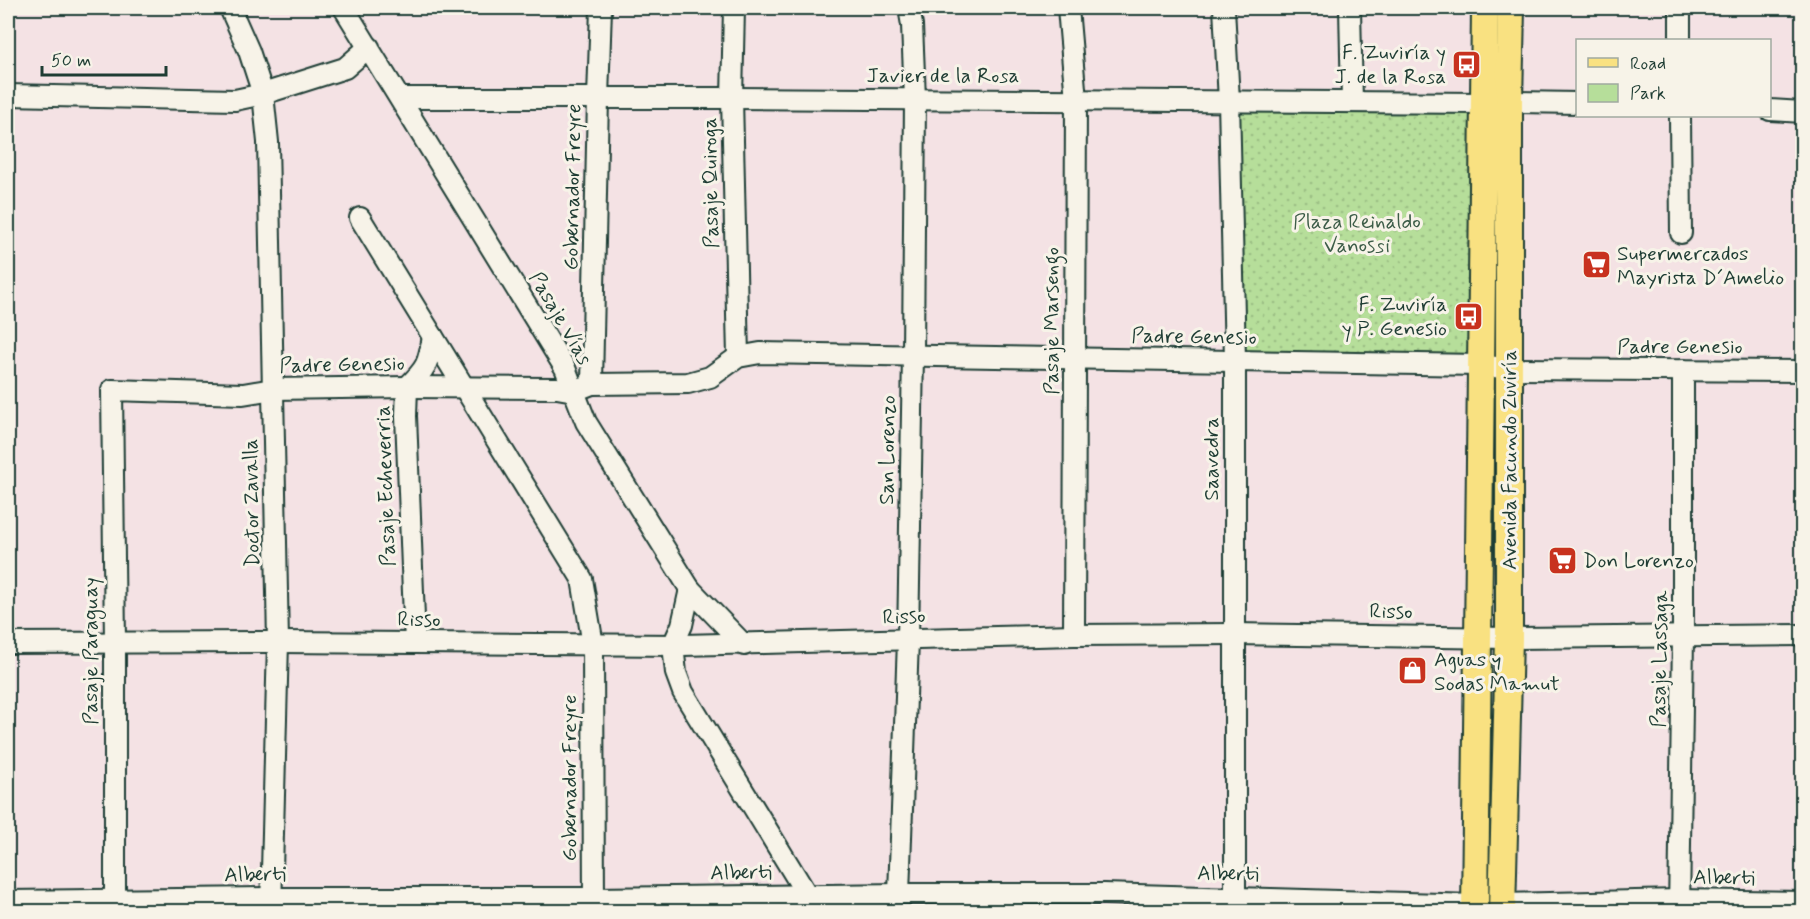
<svg xmlns="http://www.w3.org/2000/svg" width="1810" height="919" font-family="Mynerve,sans-serif">
	<defs>
		<pattern id="green-dots" width="8" height="8" patternUnits="userSpaceOnUse" patternTransform="scale(1.5)"><rect width="8" height="8" fill="#b6de9a"/><path d="M2 2h.1M6 6h.1" fill="none" stroke="#9cbf85" stroke-width="1.8" stroke-linecap="round"/></pattern>
	</defs>
	<rect width="100%" height="100%" fill="#f4e2e4"/>
	<filter id="ink" filterUnits="userSpaceOnUse"><feTurbulence type="fractalNoise" baseFrequency=".0167" numOctaves="2"/><feDisplacementMap in="SourceGraphic" scale="12" xChannelSelector="R" yChannelSelector="G"/><feConvolveMatrix kernelMatrix="1 2 1 2 8 2 1 2 1" color-interpolation-filters="sRGB"/></filter>
	<g filter="url(#ink)">
		<polygon fill="url(#green-dots)" stroke="#6a8e67" stroke-width="1.5" points="1233,104 1479,107 1478,362 1237,359"/>
		<g fill="none" stroke-linecap="round" stroke-linejoin="round">
			<defs>
				<g id="minor">
					<polyline points="230,8 249,51 263,94 268,142 278,642 271,909"/>
					<polyline points="344,8 565,368 586,422 690,589 744,645"/>
					<polyline points="734,8 732,98 738,357"/>
					<polyline points="1068,8 1076,100 1074,635"/>
					<polyline points="1224,8 1229,101 1235,360 1235,912"/>
					<polyline points="1350,8 1352,102"/>
					<polyline points="1680,40 1680,8"/>
					<polyline points="8,95 235,100 263,94 345,68 369,47"/>
					<polyline points="401,98 732,98 1484,103"/>
					<polyline points="1509,102 1578,103"/>
					<polyline points="1770,110 1802,112"/>
					<polyline points="1680,116 1681,233"/>
					<polyline points="360,218 582,579 593,645 594,909"/>
					<polyline points="592,384 688,383 710,377 738,357 760,353 1480,365 1510,369 1802,371"/>
					<polyline points="690,589 682,625 673,645 676,673 683,692 807,895"/>
					<polyline points="8,643 278,642 683,645 1074,635 1236,634 1509,638 1802,635"/>
					<path d="M415 643 406 416 407 387C427 368 428 364 433 337"/>
					<polyline points="899,894 908,640 913,355 915,99 912,25 909,8"/>
					<polyline points="8,901 271,898 594,898 899,894 1104,894 1475,905"/>
					<polyline points="1502,904 1679,900 1802,902"/>
					<polyline points="115,912 115,642 112,390 243,394 273,389 407,387 557,388 574,391 592,384 598,98 601,8"/>
					<polyline points="1679,912 1683,637 1683,370"/>
				</g>
				<g id="major">
					<polyline points="1475,912 1485,8"/>
					<polyline points="1502,912 1509,638 1509,102 1511,8"/>
				</g>
			</defs>
			<use href="#minor" stroke="#1f3d34" stroke-width="24"/>
			<use href="#major" stroke="#1f3d34" stroke-width="30"/>
			<use href="#minor" stroke="#f7f3e8" stroke-width="20"/>
			<use href="#major" stroke="#f9e181" stroke-width="26"/>
		</g>
	</g>
	<defs>
		<symbol id="bus-square" viewBox="-11 -11 22 22"><rect x="-9" y="-9" width="18" height="18" rx="4" fill="#c8321e" stroke="#f7f3e8"/><path d="M-5-6H5V4H4V6H2V4H-2V6H-4V4H-5ZM-3.5-4V0h7V-4ZM-3.5 1.2v1.5H-2V1.2ZM2 1.2v1.5H3.5V1.2Z" fill="#fff"/></symbol>
		<symbol id="supermarket-square" viewBox="-11 -11 22 22"><rect x="-9" y="-9" width="18" height="18" rx="4" fill="#c8321e" stroke="#f7f3e8"/><path d="M-6-5.5h2.5l.6 2H6L4.5 2H-2.5L-4.4-4H-6ZM-1.5 3.2a1.3 1.3 0 1 0 .1 0ZM3 3.2a1.3 1.3 0 1 0 .1 0Z" fill="#fff"/></symbol>
		<symbol id="shop-square" viewBox="-11 -11 22 22"><rect x="-9" y="-9" width="18" height="18" rx="4" fill="#c8321e" stroke="#f7f3e8"/><path d="M-5-2.5h2.3a2.7 3.5 0 0 1 5.4 0H5L5.5 6h-11ZM-1.5-2.5h3a1.5 2.3 0 0 0-3 0Z" fill="#fff"/></symbol>
	</defs>
	<g fill-rule="evenodd">
		<use href="#bus-square" x="1450" y="48" width="33" height="33"/>
		<use href="#supermarket-square" x="1580" y="248" width="33" height="33"/>
		<use href="#bus-square" x="1452" y="300" width="33" height="33"/>
		<use href="#supermarket-square" x="1546" y="544" width="33" height="33"/>
		<use href="#shop-square" x="1396" y="654" width="33" height="33"/>
	</g>
	<g text-anchor="middle" stroke-width="6" stroke-linejoin="round" paint-order="stroke">
		<g font-size="21" fill="#1f3d34" stroke="#f7f3e8" text-anchor="start">
			<text x="1446" y="59" text-anchor="end">F. Zuviría y<tspan x="1446" dy="24">J. de la Rosa</tspan></text>
			<text x="1617" y="260">Supermercados<tspan x="1617" dy="24">Mayrista D´Amelio</tspan></text>
			<text x="1447" y="311" text-anchor="end">F. Zuviría<tspan x="1447" dy="24">y P. Genesio</tspan></text>
			<text x="1583" y="567">Don Lorenzo</text>
			<text x="1434" y="666">Aguas y<tspan x="1434" dy="24">Sodas Mamut</tspan></text>
		</g>
		<g font-size="21" fill="#1f3d34" stroke="#f7f3e8">
			<text x="943" y="82">Javier de la Rosa</text>
			<text transform="translate(710 183) rotate(-91)" y="7">Pasaje Quiroga</text>
			<text transform="translate(572 187) rotate(-89)" y="7">Gobernador Freyre</text>
			<text transform="translate(561 318) rotate(60)" y="7">Pasaje Vías</text>
			<text transform="translate(1051 321) rotate(-90)" y="7">Pasaje Marsengo</text>
			<text transform="translate(1194 336) rotate(1)" y="7">Padre Genesio</text>
			<text x="1680" y="353">Padre Genesio</text>
			<text transform="translate(342 364) rotate(-1)" y="7">Padre Genesio</text>
			<text transform="translate(887 450) rotate(-89)" y="7">San Lorenzo</text>
			<text transform="translate(1211 459) rotate(-90)" y="7">Saavedra</text>
			<text transform="translate(1509 460) rotate(-90)" y="7">Avenida Facundo Zuviría</text>
			<text transform="translate(385 486) rotate(-92)" y="7">Pasaje Echeverria</text>
			<text transform="translate(251 503) rotate(-91)" y="7">Doctor Zavalla</text>
			<text transform="translate(1391 611) rotate(1)" y="7">Risso</text>
			<text transform="translate(904 616) rotate(-2)" y="7">Risso</text>
			<text transform="translate(419 619) rotate(1)" y="7">Risso</text>
			<text transform="translate(90 651) rotate(-90)" y="7">Pasaje Paraguay</text>
			<text transform="translate(1659 659) rotate(-89)" y="7">Pasaje Lassaga</text>
			<text transform="translate(569 778) rotate(-90)" y="7">Gobernador Freyre</text>
			<text transform="translate(741 872) rotate(-1)" y="7">Alberti</text>
			<text transform="translate(1228 873) rotate(1)" y="7">Alberti</text>
			<text transform="translate(255 874) rotate(-1)" y="7">Alberti</text>
			<text transform="translate(1724 877) rotate(1)" y="7">Alberti</text>
		</g>
		<g font-size="21" fill="#3d5d48" stroke="#f7f3e8">
			<text x="1357" y="228">Plaza Reinaldo<tspan x="1357" dy="24">Vanossi</tspan></text>
		</g>
	</g>
	<rect width="1810" height="919" fill="none" stroke="#f7f3e8" stroke-width="30"/>
	<rect x="15" y="15" width="1780" height="889" fill="none" stroke="#1f3d34" stroke-width="2" filter="url(#ink)"/>
	<rect x="1576" y="39" width="195" height="78" fill="#f7f3e8" stroke="#a1aaa0" stroke-width="1.5"/>
	<rect x="1588" y="58" width="30" height="9" fill="#f9e181" stroke="#a1aaa0" stroke-width="1.5"/>
	<text x="1630" y="69" font-size="18" fill="#1f3d34">Road</text>
	<rect x="1588" y="84" width="30" height="18" fill="#b6de9a" stroke="#a1aaa0" stroke-width="1.5"/>
	<text x="1630" y="99" font-size="18" fill="#1f3d34">Park</text>
	<path d="M42 66v9h124v-9" fill="none" stroke="#1f3d34" stroke-width="3"/>
	<text x="51" y="66" font-size="18" fill="#1f3d34" stroke="#f7f3e8" stroke-width="4.5" paint-order="stroke">50 m</text>
</svg>
